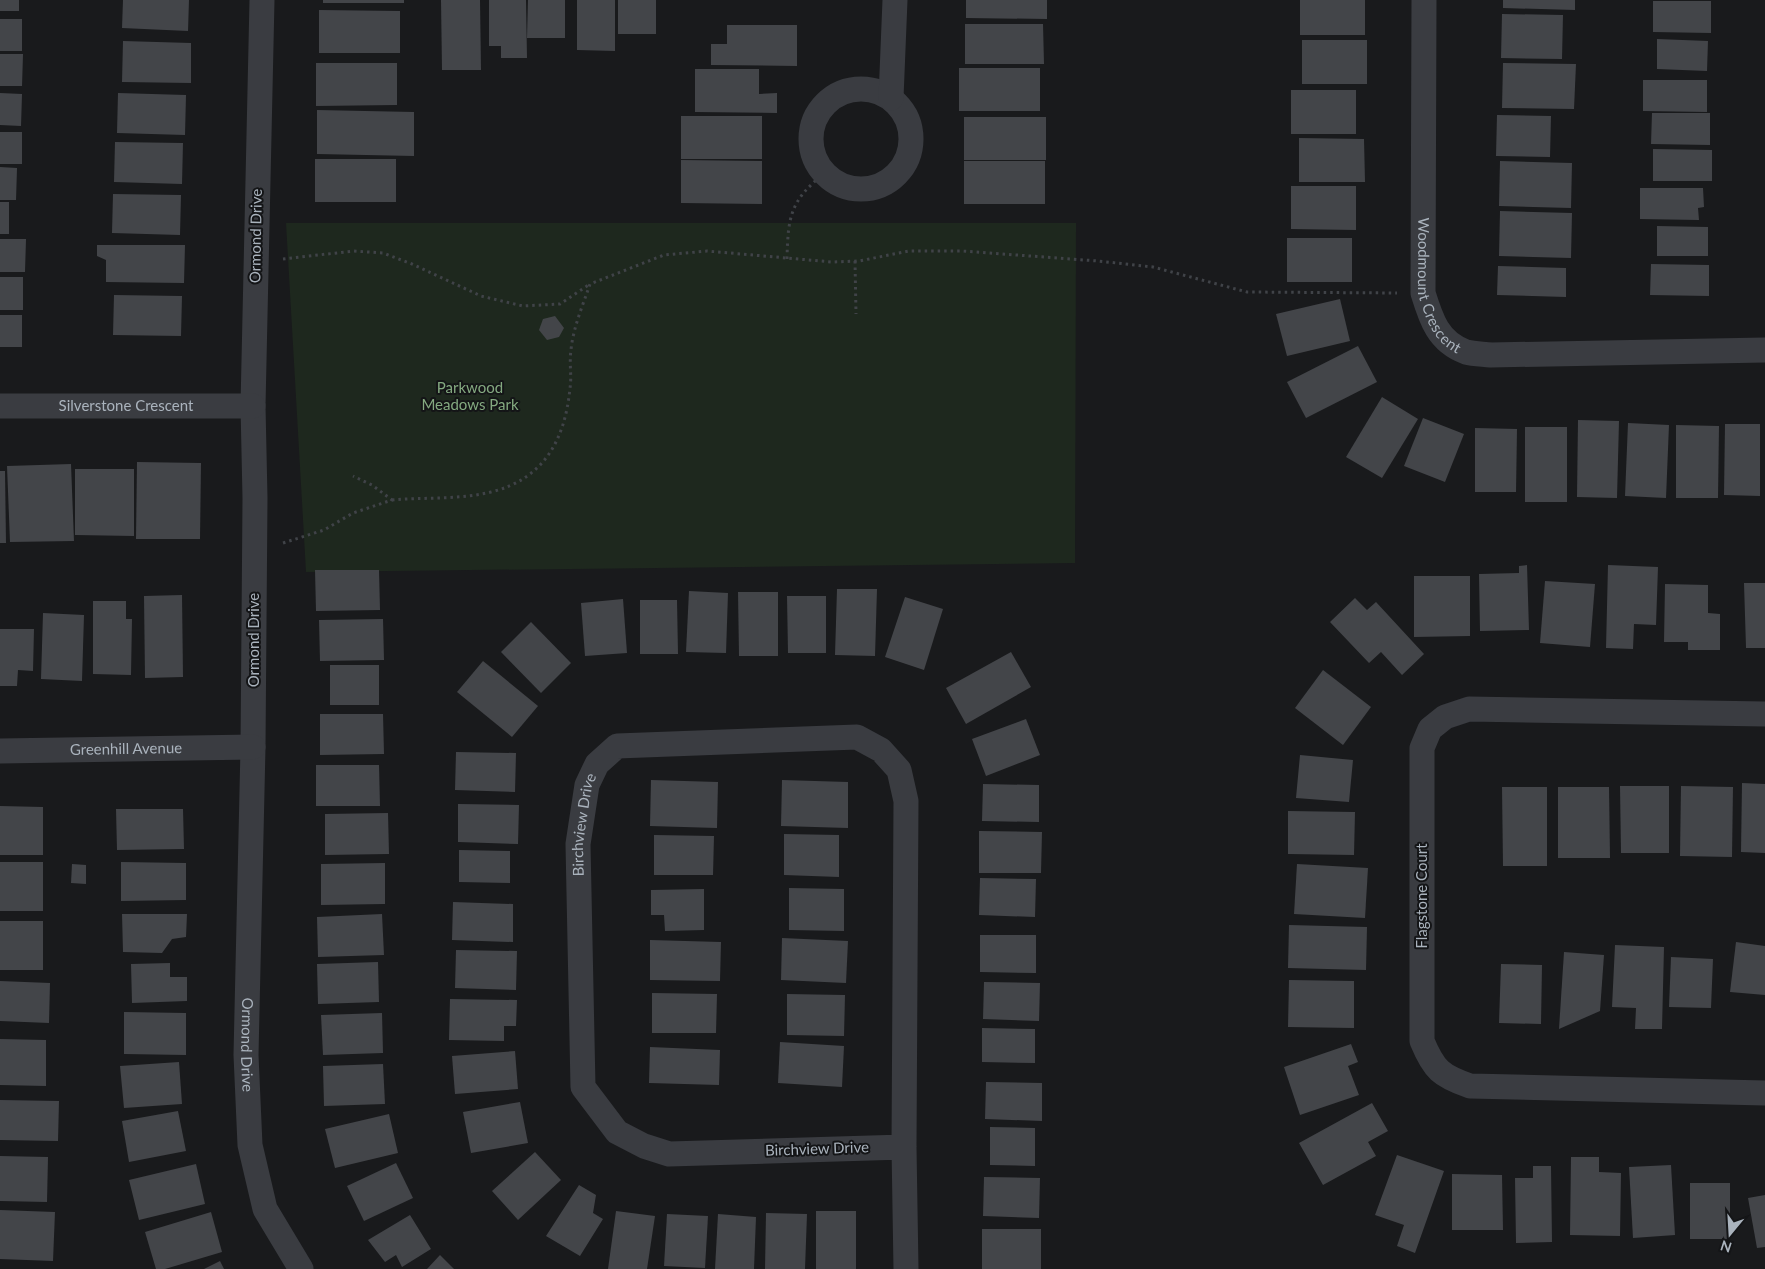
<svg xmlns="http://www.w3.org/2000/svg" width="1765" height="1269" font-family="Lato,sans-serif">
	<rect width="100%" height="100%" fill="#191a1c"/>
	<polygon fill="#1e281e" points="286,223 1076,223 1075,563 306,572"/>
	<g fill="#434549">
		<rect x="0" y="0" width="19" height="11"/>
		<polygon points="123,0 189,0 188,31 122,28"/>
		<rect x="323" y="0" width="81" height="3"/>
		<polygon points="441,0 480,0 481,70 442,70"/>
		<polygon points="489,0 526,0 527,58 501,58 501,46 489,46"/>
		<polygon points="528,0 565,0 565,38 527,38"/>
		<polygon points="577,0 615,0 615,51 577,50"/>
		<rect x="618" y="0" width="38" height="34"/>
		<polygon points="966,0 1047,0 1047,19 966,18"/>
		<rect x="1300" y="0" width="65" height="35"/>
		<polygon points="1503,0 1575,0 1575,10 1503,8"/>
		<polygon points="1653,1 1711,1 1711,33 1653,32"/>
		<polygon points="319,10 400,11 400,53 319,53"/>
		<polygon points="1502,14 1563,15 1562,59 1501,58"/>
		<rect x="0" y="19" width="22" height="32"/>
		<polygon points="965,24 1043,24 1044,64 965,64"/>
		<polygon points="727,25 797,25 797,66 711,65 711,44 727,44"/>
		<polygon points="1657,39 1708,41 1707,71 1657,69"/>
		<rect x="1302" y="40" width="65" height="44"/>
		<polygon points="123,41 191,43 191,83 122,82"/>
		<polygon points="0,54 23,54 22,86 0,86"/>
		<polygon points="316,63 397,63 397,105 316,106"/>
		<polygon points="1503,63 1576,64 1574,109 1502,108"/>
		<rect x="959" y="68" width="81" height="43"/>
		<polygon points="695,69 759,69 759,94 777,93 777,113 695,112"/>
		<polygon points="1643,80 1707,80 1707,112 1643,111"/>
		<rect x="1291" y="90" width="65" height="44"/>
		<polygon points="0,93 22,94 21,126 0,125"/>
		<polygon points="118,93 186,95 185,135 117,133"/>
		<polygon points="317,110 414,112 414,156 317,154"/>
		<polygon points="1652,113 1710,113 1710,145 1651,144"/>
		<polygon points="1497,115 1551,116 1550,157 1496,156"/>
		<rect x="681" y="116" width="81" height="43"/>
		<rect x="964" y="117" width="82" height="43"/>
		<rect x="0" y="132" width="22" height="32"/>
		<polygon points="1299,138 1364,139 1365,182 1299,182"/>
		<polygon points="115,142 183,143 182,184 114,182"/>
		<polygon points="1653,149 1712,150 1712,181 1653,181"/>
		<rect x="315" y="159" width="81" height="43"/>
		<polygon points="681,160 762,161 762,204 681,203"/>
		<rect x="964" y="161" width="81" height="43"/>
		<polygon points="1500,161 1572,163 1571,208 1499,206"/>
		<polygon points="0,167 17,168 16,200 0,200"/>
		<polygon points="1291,186 1356,186 1356,230 1291,229"/>
		<polygon points="1640,188 1703,188 1704,207 1698,208 1699,220 1640,219"/>
		<polygon points="113,194 181,195 180,235 112,233"/>
		<rect x="0" y="202" width="9" height="32"/>
		<polygon points="1500,211 1572,213 1571,258 1499,256"/>
		<polygon points="1657,226 1708,227 1708,256 1657,256"/>
		<rect x="1287" y="238" width="65" height="44"/>
		<polygon points="0,239 26,239 25,272 0,272"/>
		<polygon points="97,245 185,245 184,283 106,282 106,260 97,256"/>
		<polygon points="1651,264 1709,265 1709,296 1650,295"/>
		<polygon points="1498,266 1566,268 1566,297 1497,295"/>
		<rect x="0" y="277" width="23" height="33"/>
		<polygon points="114,295 182,296 181,336 113,335"/>
		<polygon points="1340,299 1350,341 1287,356 1276,314"/>
		<rect x="0" y="315" width="22" height="32"/>
		<polygon points="555,316 564,328 559,337 547,340 539,330 543,319"/>
		<polygon points="1358,346 1377,382 1306,418 1287,382"/>
		<polygon points="1382,397 1418,419 1382,478 1346,457"/>
		<polygon points="1423,418 1464,434 1445,482 1404,466"/>
		<polygon points="1578,420 1619,421 1617,498 1577,497"/>
		<polygon points="1628,423 1669,425 1666,498 1625,496"/>
		<polygon points="1725,424 1760,424 1760,496 1724,495"/>
		<polygon points="1676,425 1719,426 1718,498 1676,498"/>
		<rect x="1525" y="427" width="42" height="75"/>
		<polygon points="1475,428 1517,429 1516,492 1475,492"/>
		<polygon points="137,462 201,463 200,539 136,539"/>
		<polygon points="71,464 74,541 10,542 7,466"/>
		<polygon points="75,469 134,469 134,536 75,535"/>
		<polygon points="0,471 5,471 6,543 0,543"/>
		<polygon points="1527,565 1529,630 1480,631 1479,574 1519,573 1519,566"/>
		<polygon points="1608,565 1658,567 1656,625 1634,624 1633,649 1606,648"/>
		<polygon points="315,570 379,570 380,610 316,611"/>
		<polygon points="1414,576 1470,576 1470,636 1414,637"/>
		<polygon points="1545,581 1595,584 1590,647 1540,643"/>
		<polygon points="1744,583 1765,583 1765,648 1746,648"/>
		<polygon points="1665,584 1708,585 1708,613 1720,614 1720,650 1688,650 1688,642 1664,642"/>
		<polygon points="837,589 877,589 875,656 835,655"/>
		<polygon points="689,591 728,593 726,653 686,652"/>
		<polygon points="738,592 778,592 778,656 739,656"/>
		<polygon points="182,595 183,677 145,678 144,596"/>
		<polygon points="787,596 826,596 826,653 788,653"/>
		<polygon points="905,597 943,609 924,670 885,657"/>
		<polygon points="1355,598 1367,610 1376,602 1424,654 1402,675 1381,652 1369,663 1330,622"/>
		<polygon points="623,599 627,653 585,656 581,603"/>
		<polygon points="640,600 677,600 678,654 640,654"/>
		<polygon points="93,601 126,601 126,619 132,619 131,675 93,674"/>
		<polygon points="43,613 84,615 82,681 41,679"/>
		<polygon points="383,619 384,660 320,661 319,620"/>
		<polygon points="531,622 571,663 541,693 501,652"/>
		<polygon points="0,629 34,629 33,671 18,670 17,686 0,686"/>
		<polygon points="1011,652 1031,687 966,724 946,688"/>
		<polygon points="483,661 538,706 512,737 457,692"/>
		<rect x="330" y="665" width="49" height="40"/>
		<polygon points="1323,670 1371,707 1343,745 1295,708"/>
		<polygon points="320,714 383,714 384,754 320,755"/>
		<polygon points="1026,719 1040,755 986,776 972,739"/>
		<polygon points="456,752 516,753 515,792 455,790"/>
		<polygon points="1300,755 1353,760 1349,802 1296,798"/>
		<polygon points="316,765 379,765 380,806 316,806"/>
		<polygon points="651,780 718,782 717,828 650,826"/>
		<polygon points="782,780 848,782 848,828 781,826"/>
		<polygon points="1742,783 1765,784 1765,853 1741,852"/>
		<polygon points="983,784 1039,785 1039,822 982,821"/>
		<polygon points="1620,786 1669,786 1669,853 1621,853"/>
		<polygon points="1681,786 1733,787 1732,857 1680,856"/>
		<polygon points="1502,787 1547,787 1547,866 1503,866"/>
		<polygon points="1558,787 1609,787 1610,858 1558,858"/>
		<polygon points="458,804 519,805 518,844 458,842"/>
		<polygon points="0,806 43,807 43,855 0,855"/>
		<polygon points="116,809 183,809 184,849 117,850"/>
		<polygon points="1288,811 1355,812 1354,855 1288,854"/>
		<polygon points="388,813 389,854 325,855 325,814"/>
		<polygon points="979,831 1042,832 1041,873 979,873"/>
		<polygon points="784,834 839,835 839,877 784,875"/>
		<polygon points="654,835 714,836 713,875 654,875"/>
		<polygon points="459,850 510,851 510,883 459,882"/>
		<rect x="0" y="862" width="43" height="49"/>
		<polygon points="121,862 186,863 186,900 121,901"/>
		<polygon points="385,863 385,904 321,905 321,864"/>
		<polygon points="72,864 86,865 86,884 71,883"/>
		<polygon points="1297,864 1368,868 1365,918 1294,914"/>
		<polygon points="980,878 1036,879 1035,917 979,915"/>
		<polygon points="789,888 844,889 844,931 789,930"/>
		<polygon points="704,889 704,930 665,931 664,915 651,915 651,890"/>
		<polygon points="453,902 513,904 513,942 452,940"/>
		<polygon points="122,914 187,914 186,937 172,939 162,953 123,952"/>
		<polygon points="382,914 384,955 318,957 317,917"/>
		<rect x="0" y="921" width="43" height="49"/>
		<polygon points="1289,925 1367,927 1366,970 1288,968"/>
		<polygon points="980,935 1036,935 1036,973 980,972"/>
		<polygon points="782,938 848,941 846,983 781,980"/>
		<polygon points="650,940 721,942 720,981 650,980"/>
		<polygon points="1736,942 1765,946 1765,995 1730,992"/>
		<polygon points="1615,945 1664,947 1662,1029 1635,1029 1636,1008 1612,1007"/>
		<polygon points="456,950 517,951 516,990 455,988"/>
		<polygon points="1564,952 1604,955 1600,1011 1559,1029"/>
		<polygon points="1671,957 1713,959 1711,1008 1669,1007"/>
		<polygon points="378,962 379,1002 318,1004 317,964"/>
		<polygon points="170,963 170,977 187,977 187,1001 132,1003 131,964"/>
		<polygon points="1501,964 1542,965 1541,1024 1499,1023"/>
		<polygon points="1289,980 1354,981 1354,1028 1288,1027"/>
		<polygon points="0,981 50,983 49,1023 0,1021"/>
		<polygon points="984,982 1040,983 1039,1021 983,1019"/>
		<polygon points="652,993 717,994 716,1033 652,1033"/>
		<polygon points="787,994 845,995 844,1036 787,1035"/>
		<polygon points="450,999 517,1000 516,1026 504,1026 504,1041 449,1040"/>
		<polygon points="124,1012 186,1013 186,1055 124,1054"/>
		<polygon points="382,1013 383,1053 323,1055 321,1015"/>
		<polygon points="982,1028 1035,1029 1035,1063 982,1062"/>
		<polygon points="0,1039 46,1040 46,1086 0,1085"/>
		<polygon points="780,1042 844,1046 842,1087 778,1083"/>
		<polygon points="1351,1044 1358,1062 1348,1066 1359,1095 1300,1115 1284,1067"/>
		<polygon points="650,1047 720,1050 719,1085 649,1083"/>
		<polygon points="515,1051 518,1089 455,1094 452,1056"/>
		<polygon points="179,1062 182,1104 124,1108 120,1066"/>
		<polygon points="383,1064 385,1104 324,1106 323,1066"/>
		<polygon points="986,1082 1042,1083 1042,1121 985,1119"/>
		<polygon points="0,1100 59,1101 58,1141 0,1140"/>
		<polygon points="520,1102 528,1143 471,1153 463,1112"/>
		<polygon points="1372,1103 1388,1131 1368,1142 1376,1156 1323,1185 1299,1143"/>
		<polygon points="178,1111 186,1151 129,1162 122,1121"/>
		<polygon points="389,1114 398,1153 335,1168 325,1129"/>
		<polygon points="990,1127 1035,1128 1035,1166 990,1165"/>
		<polygon points="535,1152 561,1180 518,1220 492,1191"/>
		<polygon points="1397,1155 1444,1171 1415,1253 1397,1246 1404,1225 1375,1215"/>
		<polygon points="0,1156 48,1157 47,1202 0,1201"/>
		<polygon points="1571,1157 1599,1157 1599,1172 1621,1173 1620,1236 1570,1235"/>
		<polygon points="396,1163 413,1198 364,1221 347,1186"/>
		<polygon points="196,1164 205,1204 139,1220 129,1180"/>
		<polygon points="1671,1165 1675,1235 1633,1238 1629,1167"/>
		<polygon points="1533,1166 1551,1166 1552,1242 1516,1243 1515,1178 1533,1178"/>
		<polygon points="1452,1174 1502,1175 1503,1230 1452,1230"/>
		<polygon points="984,1177 1040,1178 1039,1218 983,1216"/>
		<rect x="1690" y="1183" width="40" height="56"/>
		<polygon points="579,1185 596,1195 593,1213 603,1219 580,1256 546,1236"/>
		<polygon points="1765,1195 1765,1247 1757,1248 1748,1198"/>
		<polygon points="0,1210 55,1212 53,1261 0,1259"/>
		<polygon points="616,1211 655,1216 647,1269 608,1269"/>
		<rect x="816" y="1211" width="40" height="58"/>
		<polygon points="211,1212 222,1252 165,1269 156,1269 145,1232"/>
		<polygon points="766,1213 807,1214 805,1269 765,1269"/>
		<polygon points="667,1214 708,1216 705,1268 664,1266"/>
		<polygon points="718,1214 756,1217 754,1269 715,1269"/>
		<polygon points="410,1215 431,1249 402,1267 396,1255 385,1262 368,1240"/>
		<rect x="982" y="1229" width="59" height="40"/>
		<polygon points="440,1255 454,1269 427,1269"/>
		<polygon points="220,1261 224,1269 204,1269"/>
	</g>
	<g fill="none" stroke-linecap="round" stroke-linejoin="round">
		<g stroke="#404348" stroke-width="3" stroke-dasharray="2.5 4" stroke-linecap="butt">
			<polyline points="283,259 354,251 383,253 412,264 481,296 523,306 560,304 590,284"/>
			<path d="M787 259C788 217 790 200 825 173"/>
			<polyline points="855,261 856,314"/>
			<path d="M392 500C424 497 459 500 491 492 544 479 565 440 570 388 572 376 569 363 571 350 573 328 583 305 590 284L664 255 707 251 832 262 859 261 909 251H962L1098 261 1153 267 1247 292 1397 293"/>
			<polyline points="283,543 324,530 353,513 392,500 372,485 353,476"/>
		</g>
		<g stroke="#3a3c41" stroke-width="25">
			<path id="s1" d="M262 0 253 406 255 498 253 747 246 1055 250 1145 265 1209 301 1269"/>
			<path id="s2" d="M1424 0 1423 293C1431 319 1438 342 1466 352 1474 354 1483 354 1491 355L1765 350"/>
			<circle cx="861" cy="139" r="50"/>
			<polyline points="891,98 895,0"/>
			<path id="s3" d="M0 406H253"/>
			<path d="M1765 714 1469 709 1445 717 1430 729 1422 748V1041C1434 1070 1441 1076 1470 1086L1765 1093"/>
			<path id="s4" d="M0 751 253 747"/>
			<path id="s5" d="M904 1147 669 1154 644 1146 617 1132 583 1087 578 844 587 785 597 764 617 746 857 737 881 750 899 770 906 801 904 1147 906 1269"/>
		</g>
	</g>
	<g text-anchor="middle" stroke-width="4" stroke-linejoin="round" paint-order="stroke">
		<g font-size="15" fill="#aab3bd" stroke="#141517">
			<text transform="translate(256 236) rotate(-89)" y="5">Ormond Drive</text>
			<text dy="5" stroke="none"><textPath href="#s2" startOffset="290">Woodmount Crescent</textPath></text>
			<text dy="5" stroke="none"><textPath href="#s3" startOffset="126">Silverstone Crescent</textPath></text>
			<text transform="translate(254 640) rotate(-90)" y="5">Ormond Drive</text>
			<text dy="5" stroke="none"><textPath href="#s4" startOffset="126">Greenhill Avenue</textPath></text>
			<text dy="5" stroke="none"><textPath href="#s5" startOffset="611">Birchview Drive</textPath></text>
			<text transform="translate(1422 896) rotate(-90)" y="5">Flagstone Court</text>
			<text dy="5" stroke="none"><textPath href="#s1" startOffset="1045">Ormond Drive</textPath></text>
			<text transform="translate(817 1149) rotate(-2)" y="5">Birchview Drive</text>
		</g>
		<g font-size="15" fill="#84a980" stroke="#141517">
			<text x="470" y="393">Parkwood<tspan x="470" dy="17">Meadows Park</tspan></text>
		</g>
	</g>
	<g transform="translate(1730 1234) rotate(198)" stroke="#141517" stroke-width="4" paint-order="stroke">
	<path d="M0-4L9 19L0 12L-9 19Z" fill="#aab3bd"/>
	<text y="-8" font-size="14" font-weight="bold" text-anchor="middle" fill="#aab3bd">N</text>
	</g>
</svg>
